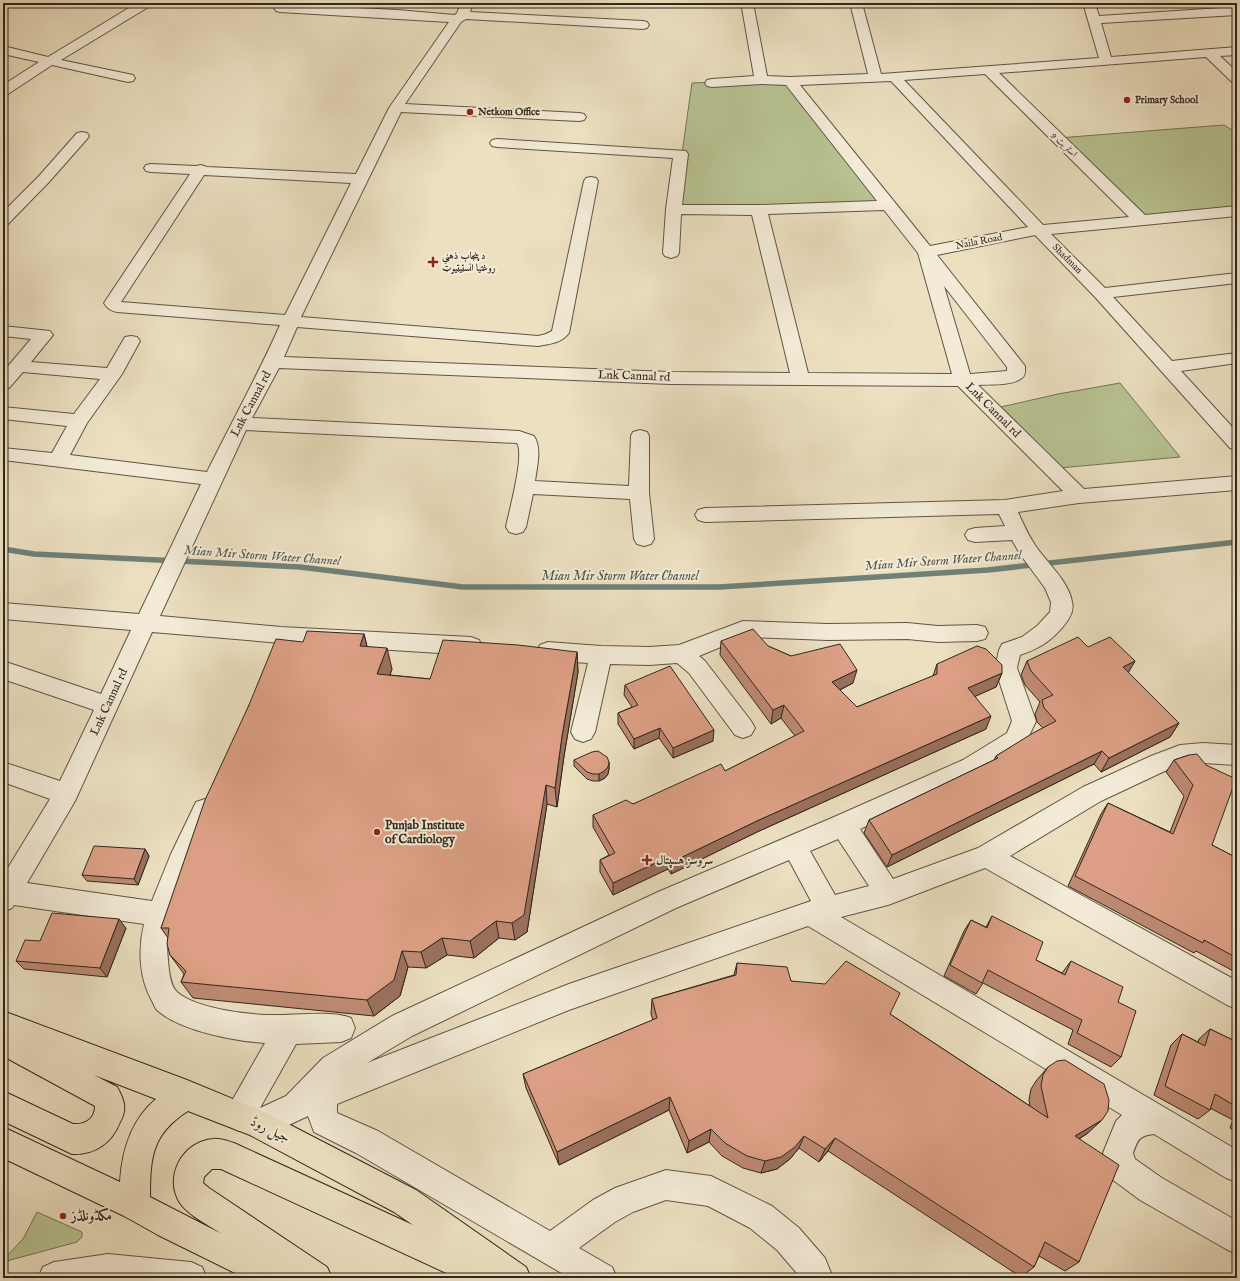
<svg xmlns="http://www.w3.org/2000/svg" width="1240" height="1281" font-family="'IM FELL English',Amiri,serif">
<rect width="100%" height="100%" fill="#ece0c1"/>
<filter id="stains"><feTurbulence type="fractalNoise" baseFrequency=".005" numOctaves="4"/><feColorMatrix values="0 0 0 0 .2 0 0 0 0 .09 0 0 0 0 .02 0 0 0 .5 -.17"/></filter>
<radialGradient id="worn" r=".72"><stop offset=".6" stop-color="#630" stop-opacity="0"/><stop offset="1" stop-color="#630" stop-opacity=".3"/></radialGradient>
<path fill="#b8c292" stroke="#747458" d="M761,80L790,81L888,205L674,209L692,83Z
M1224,125L1237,133V211L1141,220L1058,138Z
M1120,383L1180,457L1048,469L992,409L1058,394Z
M37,1212L82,1232V1237L77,1242L3,1262V1260L23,1239Z"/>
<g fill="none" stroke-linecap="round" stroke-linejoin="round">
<path stroke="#6f8179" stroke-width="5.5" d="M3,549L34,554L300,567L463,587H719L988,570L1237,542"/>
<defs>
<path id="minor" d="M137,3H152L150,6L61,60L133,75L135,78L133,81L128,82L52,65L8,94L3,95V85L39,62L3,54V46L48,57Z
M461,3H473L470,12L643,21L647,22L649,25L647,28L643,29L466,19L461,22L405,104L579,113L584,114L586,117L584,120L579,121L401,112L301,317L538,336L546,334L552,331L584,181L586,178L591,177L596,178L598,181L569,333C562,343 549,344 538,346L297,327L284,357L670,372L790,373L752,215L681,214L679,253L677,256L671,258L665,256L663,253L666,209L673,158L497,147L492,146L490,143L492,140L497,139L686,151L688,154L682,205H759L877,201L786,85L761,84L712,87L707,86L705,83L707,80L712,79L754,76L742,8L744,3H756L754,8L767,76L790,77L868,74L851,7L827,6L825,3H862L881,74L1099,58L1083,3H1095L1099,16L1237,7V15L1101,23L1111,57L1237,47V55L1220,56L1237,72V83L1232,82L1206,57L999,73L1145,215L1237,206V216L1051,234L1105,288L1237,273V283L1113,297L1172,361L1237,353V363L1181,371L1237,432V450L1230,448L1095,297L1035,235L937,255L1025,366C1025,370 1026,375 1022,378C1012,386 990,384 978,385L1084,489L1237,476V490L1079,503L1018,512C1023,523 1028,535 1035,545C1046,562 1069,581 1072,602C1075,612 1067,622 1061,629C1048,643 1038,649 1020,655L1017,668L1036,721L1024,747L979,774L860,829L893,879L978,848L1083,787L1151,756L1180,745L1203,743L1237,745V765L1203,763L1181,765L1167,770L1101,801L1010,856L1237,981V1009L1227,1005L985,868L888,905L841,917L1237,1150V1182L1226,1178L1154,1134C1139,1136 1138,1139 1133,1153L1135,1159L1162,1178L1237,1221V1254L1226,1249L1140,1200L1113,1180L1103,1153L1116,1121L1122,1115L808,926L569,1010L337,1104V1113L378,1131L550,1231L593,1200L615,1188L666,1170L711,1176L772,1206L799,1228L825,1258L833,1278H801L777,1250L750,1228L708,1206L666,1200L633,1212L615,1222L579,1248L612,1267L617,1278H570L356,1153L314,1132L308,1116L259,1139L249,1134L246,1128L239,1131L229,1126L224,1116L229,1106L265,1043C235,1041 181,1031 158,1011C155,1009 154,1004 152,1001C139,978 138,949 144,924L14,905L12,908L3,912V876L50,799L3,782V762L60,781L94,710L3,679V661L101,694L131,630L3,619V603L139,614L201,484L3,460V448L52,453L67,426L3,419V407L74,414L100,379L23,372L9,388L3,390V372L31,339L3,336V326L50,331L53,335L31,362L107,368L125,337L131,336L137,337L140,341L122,374L87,423L70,455L207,472C231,423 258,375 280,325L117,312C111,311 107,308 104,303L190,174L151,172L146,171L144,168L146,165L151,164L196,166L201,165L207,167L356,174L389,108L449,22L280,12L276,11L274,8L276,5L280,4L397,10L455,15L457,13ZM985,74L1129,217L1043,225L904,80ZM891,81L1028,227L930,246L800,85ZM204,175L351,183L285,315L121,302ZM884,210L918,253L952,374L808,373L768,214ZM944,286L1007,367V371L970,374ZM279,368L670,384L958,386L1063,491L1005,500L705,508L698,510L695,515L698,520L705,522L999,514L1005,526L975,528L968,530L965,535L968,540L975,542L1012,540L1020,554L1045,588L1051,602L1050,612L1037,626L1022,637L1002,644L999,650L995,668L1012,721L1007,733L963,760L834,817L658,892L392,1016L323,1058L286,1096L260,1108L296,1044L341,1042L351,1038L355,1028L351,1018C332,1010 290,1016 267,1015C243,1014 195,1008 177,992C171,986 170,977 169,970C168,959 166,947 168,937C175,896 200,848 217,810L214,802L205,799L196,802L171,854L152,901L27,883L75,801L152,632L281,643L471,655L479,652L482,646L479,640L471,637L281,627L160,616L246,430L517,443C525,455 509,511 506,527L509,532L516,534L523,532L526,527L533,494L630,499L634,539L637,544L644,546L651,544L654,539L649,493V436L647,432L640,430L633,432L631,436L629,486L535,481C537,467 542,448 534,436L519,431L252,418ZM838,839L869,886L835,895L810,851ZM789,860L811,901L569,984L367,1063L412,1036L676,908Z
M82,132L87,133L89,136L87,139L49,182L8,224L3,226V212L39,176L77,133Z
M743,621L828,624L907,623L938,626L977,625L985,627L988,633L985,639L977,641L938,642L907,639L828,640L745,637L699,656L705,661L751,721L755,728L751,735L743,738L735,735L689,673L677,663L649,665L610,664L595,732L591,739L583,742L575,739L571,732L588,663L548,660L540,657L537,651L540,645L548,642L601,646L649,647L679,645Z
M108,1254L191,1262L202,1267L207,1278H38L43,1267L54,1262Z"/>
<path id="major" d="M3,1011L187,1080L269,1114L416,1190L526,1267L531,1278H457L221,1169H212L204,1177L203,1183L209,1188L327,1267L332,1278H245L158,1235L124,1216L3,1158V1127L120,1182C122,1150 131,1120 156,1099L94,1075L117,1087C120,1092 123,1098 124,1104C125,1111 123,1117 120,1122C112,1143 95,1155 72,1154L3,1121V1091L73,1124C85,1125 95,1119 95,1106L3,1056ZM188,1111L250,1135L394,1212L413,1225L234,1143C227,1141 221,1138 213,1139C183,1141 163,1177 180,1203C188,1215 210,1226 222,1234L150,1197C150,1157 152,1134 188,1111Z"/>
</defs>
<use href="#minor" stroke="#5f5546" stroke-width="2"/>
<use href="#major" stroke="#30271d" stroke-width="2"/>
<use href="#minor" fill="#f3ebd7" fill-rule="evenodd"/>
<use href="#major" fill="#ece0c1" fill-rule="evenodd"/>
</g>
<path fill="#be8a73" stroke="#30271d" d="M364,634L367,646L392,669L390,675L430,679L577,652L578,672L564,756L557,807L547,804L527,932L515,940L499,938L474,958L447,955L426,968L408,967L400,996L374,1016L193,998L181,982L184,974L170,955L168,938L161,928L249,705L303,642Z
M721,641L768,646L853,683L840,690L857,707L933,676L937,664L1002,673L996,687L975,696L986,729L757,832L671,874L668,869L613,895L600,872V860L609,855L593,827V815L633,804L725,771L795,736L781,718L771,724L720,655Z
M1088,647L1135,661L1128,672L1179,723L1170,737L1101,772L1094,764L887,867L864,833L869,820L994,760L996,756L1043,728L1037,722L1035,714L1040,702L1025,685L1021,675L1027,661Z
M625,685L713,741L673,758L659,738L634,749L618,724V713L632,707L624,695Z
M1189,755L1212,845L1237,858V973L1196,951L1194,953L1068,886L1101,814L1108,803L1170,832L1184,796L1166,772L1174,760Z
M574,760L609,762V769L608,774L605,778L599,781H593L587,779L574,766Z
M145,849L149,856L138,885L87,881L82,875Z
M992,916L1036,960L1062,973L1071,961L1118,1002L1121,1057L1111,1067L1068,1044L1073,1030L983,983L976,994L944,976L964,931L971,920L986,927Z
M126,928L107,977L24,969L16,961Z
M737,963L890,1014L1030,1106L1029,1100L1031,1089L1036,1081L1048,1067L1088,1133L1079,1139V1262L1065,1271L1039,1256L1034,1267L1021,1277L828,1151L819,1162L799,1148L790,1159L777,1169L761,1173L743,1168L722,1156L709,1142L687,1153L669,1110L559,1165L526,1088L523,1074L653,1020L651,1014L652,999L734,975Z
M1210,1029L1237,1042V1132L1230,1128L1233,1120L1210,1108V1110L1198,1119L1154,1095L1171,1045L1182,1034L1198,1042L1199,1039Z"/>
<path fill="#9b705e" stroke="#30271d" d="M364,634L369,655L360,646Z
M387,648L392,669L383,695L377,674Z
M577,652L578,672L564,756L557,807L555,788L562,736Z
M1135,661L1127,675L1123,667Z
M857,670L853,683L829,695L832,682Z
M1002,673L996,687L963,702L968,688Z
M784,705L781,718L771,724L773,710Z
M991,716L986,729L757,832L671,874L672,862L759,820Z
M1179,723L1170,737L1101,772L1109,758Z
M660,728L659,738L634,749V739Z
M714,730L713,741L673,758V748Z
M1102,751L1094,764L887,867L892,855Z
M609,762V769L608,774L605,778L599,781V774Z
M546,785L547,804L527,932L515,940L512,923Z
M145,849L149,856L138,885L134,879Z
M668,857V869L613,895V883Z
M119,919L126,928L107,977L100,968Z
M496,921L499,938L474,958L470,941Z
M442,938L447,955L426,968L421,952Z
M402,951L408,967L400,996L374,1016L367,1000Z
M670,1097L669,1110L559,1165L557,1152Z
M1102,1120L1088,1133L1062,1149L1075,1136Z
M711,1129L709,1142L687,1153L689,1141Z
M804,1136L799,1148L790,1159L777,1169L761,1173L765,1161Z
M835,1138L828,1151L819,1162L825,1149Z"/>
<path fill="#dda086" stroke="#30271d" d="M753,629L768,646L791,656L840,644L857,670L832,682L857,707L937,674V664L977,646L986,649L1002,665V673L968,688L991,716L759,820L672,862L668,857L613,883L600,860L615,853L593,815L626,800L633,804L721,764L725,771L804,731L784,705L773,710L721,641Z
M307,631L364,634L360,646L387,648L377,674L430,679L443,640L518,645L577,652L562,736L555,788L546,785L524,915L512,923L496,921L470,941L442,938L421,952L402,951L394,980L367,1000L181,982L186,971L170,955L167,944L169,928H161L205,800L249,705L276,639L303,642Z
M1078,637L1088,647L1110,637L1135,661L1123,667L1179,723L1109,758L1102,751L892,855L869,820L998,758L996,756L1033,733L1056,721L1044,708L1042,700L1053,695L1031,671L1027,661Z
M670,666L714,730L673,748L660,728L634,739L618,713L638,705L625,685Z
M598,751L607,757L609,762L608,767L604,771L599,774H593L587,772L574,760L592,752Z
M1197,754L1206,765L1236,779L1212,845L1237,858V958L1204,940L1203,943L1075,876L1108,803L1173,834L1193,785L1174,760L1189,755Z
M94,846L145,849L134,879L82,875Z
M52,913L119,919L100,968L16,961L25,940L40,941Z
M992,916L1043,942L1036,960L1065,975L1071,961L1123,987L1118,1002L1136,1011L1121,1057L1077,1033L1082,1020L988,970L982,983L950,965L971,920L987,928Z
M846,961L900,993L890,1014L1048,1118L1041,1086L1043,1075L1048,1067L1057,1061L1065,1060L1104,1084L1109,1100L1108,1111L1102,1120L1075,1136L1119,1165L1079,1262L1045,1242L1034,1267L835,1138L825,1149L804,1136L795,1147L781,1157L765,1161L747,1156L725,1143L711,1129L689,1141L670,1097L557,1152L523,1074L657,1018L652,999L736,975L737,963L787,967L791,981L825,984Z
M1210,1029L1237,1042V1107L1215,1094L1210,1110L1165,1086L1182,1034L1205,1046Z"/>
<g fill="#8f2418" stroke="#f3ebd7" stroke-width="1.5">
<circle cx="1127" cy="100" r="4"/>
<circle cx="470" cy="112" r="4"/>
<path d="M431 256h4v4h4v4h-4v4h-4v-4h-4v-4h4z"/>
<circle cx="377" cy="832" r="4"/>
<path d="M645 854h4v4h4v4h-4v4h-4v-4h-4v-4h4z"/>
<circle cx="63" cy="1216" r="4"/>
</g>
<g text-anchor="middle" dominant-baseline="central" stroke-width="4" stroke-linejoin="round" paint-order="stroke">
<g font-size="10" font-weight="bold" fill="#30271d" stroke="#f3ebd7" text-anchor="start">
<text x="1135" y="100">Primary School</text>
<text x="478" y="112">Netkom Office</text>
<text x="442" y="256">د پنجاب ذهني<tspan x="442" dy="12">روغتیا انسټیټیوټ</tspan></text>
</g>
<g font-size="10" fill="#30271d" stroke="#f3ebd7">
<text transform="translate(1064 145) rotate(44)">اسٹریٹ 9</text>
<text transform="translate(979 242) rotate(-11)">Naila Road</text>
<text transform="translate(1067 259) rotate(45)">Shadman</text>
</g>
<g font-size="12" fill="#30271d" stroke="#f3ebd7">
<text transform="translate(634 376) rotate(2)">Lnk Cannal rd</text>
<text transform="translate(251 404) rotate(-62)">Lnk Cannal rd</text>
<text transform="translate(993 410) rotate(45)">Lnk Cannal rd</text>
<text transform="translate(109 702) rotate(-65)">Lnk Cannal rd</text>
</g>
<g font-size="12" font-weight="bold" fill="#30271d" stroke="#f3ebd7" text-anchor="start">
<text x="385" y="825">Punjab Institute<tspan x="385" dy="14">of Cardiology</tspan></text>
<text x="656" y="860">سروسز ہسپتال</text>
</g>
<g font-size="13" font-style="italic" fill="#50544b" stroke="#f3ebd7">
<text transform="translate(262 556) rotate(4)">Mian Mir Storm Water Channel</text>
<text transform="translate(943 561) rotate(-4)">Mian Mir Storm Water Channel</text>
<text x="620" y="576">Mian Mir Storm Water Channel</text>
</g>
<g font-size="14" fill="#30271d" stroke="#f3ebd7">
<text transform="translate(270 1130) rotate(26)">جیل روڈ</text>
</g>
<g font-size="14" font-weight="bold" fill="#30271d" stroke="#f3ebd7" text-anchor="start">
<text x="71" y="1216">مکڈونلڈز</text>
</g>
</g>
<rect width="1240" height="1281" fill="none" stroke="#ece0c1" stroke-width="16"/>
<rect x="4" y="4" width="1232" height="1273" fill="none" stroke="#30271d" stroke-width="2"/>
<rect x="8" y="8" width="1224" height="1265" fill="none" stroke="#30271d"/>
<rect width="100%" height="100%" filter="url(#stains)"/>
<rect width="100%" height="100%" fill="url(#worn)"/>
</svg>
